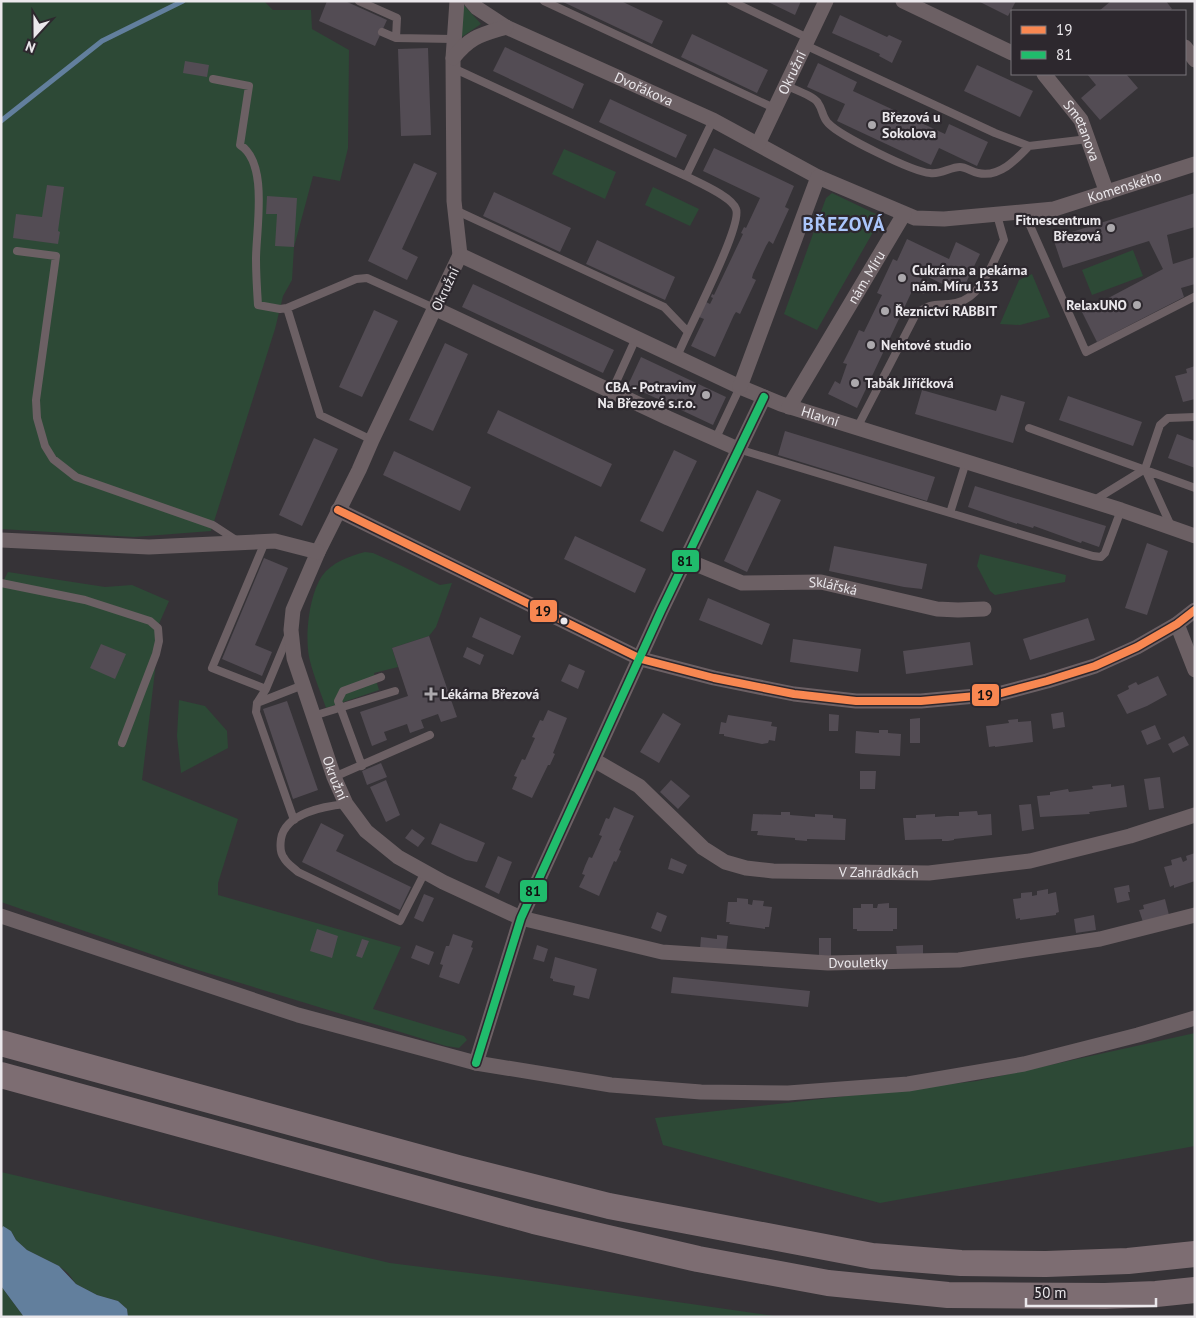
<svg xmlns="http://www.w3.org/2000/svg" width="1196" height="1318" font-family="'PT Sans',sans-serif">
<rect width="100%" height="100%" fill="#363337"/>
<path fill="#2d4936" d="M1,1H264L273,10H311L312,29L349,50L348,148L340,181L313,176L294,247L292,280L283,296L275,329L211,531L134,537L1,529Z
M463,4L481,24L459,39Z
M564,149L616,172L605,199L552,174Z
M653,187L699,209L690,226L645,205Z
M832,193L878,215L880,220L817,330L784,314L826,198Z
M1133,250L1143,276L1092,295L1082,270Z
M1032,274L1050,317L1020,325L1000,324L1019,280Z
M365,552L373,553L402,566L440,585L452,583L436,627L429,636L392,648L398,667L374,673L379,690L326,708C321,693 314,677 310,661C304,639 309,595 322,576C332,562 350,556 365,552Z
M980,554L1066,575L1065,582L995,595L990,591L977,566Z
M8,572L105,587L132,585L169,601L158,626L155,671L142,780L238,819L218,883V895L401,947L373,1009L464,1036L467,1040L459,1048L446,1046L188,967L1,902V585Z
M179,700L205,706L227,731L228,748L181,773L177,736Z
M1195,1033V1146L880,1203L663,1145L655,1118L977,1081Z
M1,1172L390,1263L525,1280L781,1317H128L127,1309L118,1301L97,1295L76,1284L68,1273L59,1266L27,1250L16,1240L11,1231L1,1230Z
M1,1286L24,1317H1Z"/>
<path fill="#627f9d" d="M3,1226L11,1231L16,1240L27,1250L59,1266L76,1284L97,1295L118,1301L127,1309L128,1317H24L1,1286V1230Z"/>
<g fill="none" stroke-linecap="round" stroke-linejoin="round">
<path stroke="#627f9d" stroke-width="5" d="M1,121L102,41L183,1"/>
</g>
<path fill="#534c54" d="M327,1H345L387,20L375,46L319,21Z
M561,1H621L663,21L652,44Z
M766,1H801L795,15Z
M978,1H1016L1008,16Z
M1111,1H1166L1172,9L1169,11H1099Z
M840,15L887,37L889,35L902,41L892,63L879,56L880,54L832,33Z
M692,34L768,70L757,93L681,57Z
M505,47L584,84L573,109L493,71Z
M428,48L431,135L401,136L398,49Z
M185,61L209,65L207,77L183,73Z
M818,63L857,82L853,91L945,134L949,124L988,142L977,166L939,148L931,165L837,121L845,104L807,87Z
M977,65L1033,91L1020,117L964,91Z
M1087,74H1126L1138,88L1100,120L1081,98L1096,85Z
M610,99L687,135L676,158L599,122Z
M714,148L794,186L785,207L789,209L773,244L769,241L766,246L753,274L752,278L756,280L740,314L736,312L734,315L715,357L691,346L704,319L699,317L706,302L710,304L713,298L711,297L712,294L714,295L743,234L741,233L744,227L746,228L760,198L703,171Z
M414,163L437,173L402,249L418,257L407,280L368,261Z
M47,185L64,187L58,231L60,232L58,244L13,238L16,214L42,217Z
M494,192L571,228L560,252L483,216Z
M1195,193V227L1167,235L1173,264L1195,257V284L1181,288L1184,297L1097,342L1082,312L1163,269L1149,241L1063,268L1053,238Z
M267,196L297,198L294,247L275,246L277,214H266Z
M907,239L949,259L956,242L980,254L961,293L920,273L918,277L930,282L924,294L913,289L857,408L828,394L835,381L840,384L847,364L843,363L852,345L859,330L864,332L882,295L877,293L893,259L897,261Z
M597,240L675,277L665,300L586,264Z
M473,284L614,350L603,373L462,307Z
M374,310L398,321L362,397L339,387Z
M445,343L468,354L433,431L409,420Z
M641,357L726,397L713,425L628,385Z
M1195,366V399L1183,402L1175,376L1187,373L1186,369Z
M922,390L996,411L1001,395L1025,402L1013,443L915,414Z
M1068,396L1142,422L1133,446L1059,420Z
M498,410L612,464L601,487L487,433Z
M785,431L935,477L927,501L778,455Z
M1177,434L1195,441V468L1168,458Z
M314,438L338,449L302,526L279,515Z
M674,450L697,461L663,532L640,521Z
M394,451L471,487L460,511L383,475Z
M975,486L1106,526L1099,547L1082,541L1081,543L1034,526L1033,528L1017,523V524L968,507Z
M757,490L781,500L747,572L724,561Z
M575,536L646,569L635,593L564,559Z
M1147,543L1168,551L1147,615L1125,608Z
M834,546L927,564L922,589L904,587L829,571Z
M264,558L288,568L255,645L272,652L262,676L222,659Z
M708,598L770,624L762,645L699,620Z
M480,617L521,636L513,655L472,637Z
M1088,618L1095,640L1030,660L1023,639Z
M429,636L457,717L441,722L438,714L421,720L424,728L410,733L407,724L384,732L387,740L372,746L360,712L408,696L392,648Z
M793,639L861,649L858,672L790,662Z
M970,642L973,665L906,674L903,651Z
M101,644L126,654L115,679L90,668Z
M467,647L484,655L480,665L463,657Z
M569,664L585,671L578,689L561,681Z
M1158,676L1167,695L1147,706L1127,714L1117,695L1129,689L1128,686L1136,682L1138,685Z
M287,701L318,790L293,799L263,709Z
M548,710L567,718L553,753L555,754L550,765H548L532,798L512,789L517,777L514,776L522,759L525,760L535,738L532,737L540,720L543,721Z
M1063,712L1065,727L1053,729L1051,714Z
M663,713L681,724L659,763L640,752Z
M829,714L839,715L838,731H829Z
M728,715L772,722L771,726L777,727L775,741L769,740L768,743L762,744L724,736V734H719L721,722L726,723Z
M920,718V743H910V719Z
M1018,719V722L1031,721L1033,742L995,747V746L989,747L986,726L1009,723L1008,720Z
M1155,725L1161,739L1147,745L1141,731Z
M879,730H888V733L901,734L900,756L862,754L855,753L856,731L879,733Z
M1184,736L1189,745L1173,753L1168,744Z
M381,763L387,777L367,785L362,771Z
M860,771H876L875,789H860Z
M1160,777L1164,808L1149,810L1144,779Z
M386,780L400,815L386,822L370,787Z
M671,780L690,796L678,809L660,792Z
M1111,784V787L1124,785L1127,807L1089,812L1090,814L1040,817L1037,796L1050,795V792L1068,789L1069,792L1093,789L1092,786Z
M1031,804L1034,829L1022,831L1019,805Z
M614,807L634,816L619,850L621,851L619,856L616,862L614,861L599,896L579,887L585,875L582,874L585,866L589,857L592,858L602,836L599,835L606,818L609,819Z
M977,811L978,815L991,814L992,835L954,839V840L948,841H942V839L905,840L903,818H916V815L935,814V817L947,816H959V812Z
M781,812H790V815L815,817V814L833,815V818L846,819L845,840L807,839V841L795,840V838L757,835L758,831H751L753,814L781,815Z
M321,823L344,835L336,851L411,887L400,910L302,862Z
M440,823L485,843L477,862L466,860L431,844Z
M412,829L425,838L418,847L405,838Z
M1195,853V881L1174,888V885L1170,887L1164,867L1172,865L1171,860L1181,857L1183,862L1187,860L1186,856Z
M498,856L512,862L499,894L485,887Z
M671,858L687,865L683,874L668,869Z
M1129,885L1130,892H1128L1130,900L1117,903L1114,888Z
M1048,889V894L1056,892L1059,912L1056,913V915L1020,920V918L1016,919L1013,899L1021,898V893L1032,892V896L1037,895V891Z
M424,894L434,898L423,922L414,918Z
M737,898L748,899V904L752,905L753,900L764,901L763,906L772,907L769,927H765V929L729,924L730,922H726L728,902H737Z
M1165,899L1169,915L1143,922L1139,910L1144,909L1143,905Z
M889,903V908H897V929H893V931H857V929H853V908H861V904H873V908H877L878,904Z
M657,912L667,916L661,932L651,928Z
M1094,915L1096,930L1076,933L1074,919Z
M317,929L338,936L332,958L310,951Z
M453,934L473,941L471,947L473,948L459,984L439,977L443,965L440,964L446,946H449Z
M717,935L728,936L726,952L700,949L701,937L717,939Z
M819,938H831V956H819Z
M362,939L369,941L362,958L356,956Z
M416,945L434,952L429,965L411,958Z
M537,945L548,949L544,962L533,959Z
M923,945V954L897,955L896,946Z
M555,957L597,969L589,999L573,995L575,986L553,981V979L550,978Z
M673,977L810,991L808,1007L671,993Z"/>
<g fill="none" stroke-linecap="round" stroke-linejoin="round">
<path stroke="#6c6064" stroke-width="8" d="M359,1L397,18L396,38
M544,1L774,108
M731,1L808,38
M382,32L396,38L453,39
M805,45L995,133L1029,146L1088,139
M453,68L686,176C697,182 732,196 736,209C743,226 686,333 677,357
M213,79L249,86L240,145C269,163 256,229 256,259C256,274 257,290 258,305L280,309L287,308
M785,85C793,89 814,96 818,103C823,110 822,117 828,123C840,136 913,172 930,173C941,175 950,167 960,167C966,167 972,172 978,173C999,178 1016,160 1029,146
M686,176L713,120
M455,210L664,307L687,331
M1024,212L1086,352L1194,297
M17,251L56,256L36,400L37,418L45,446L53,459L76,477L213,525L236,540
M612,391L636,338
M857,428L916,314C935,300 937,307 956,303C982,298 993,261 1004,240L997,215
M1029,428L1195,488
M372,440L320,415L287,308L356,279L367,278L436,309
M715,440L740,387
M738,449L950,513L966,462
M1145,469L1171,526
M1093,501L1145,469L1160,425L1168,418L1195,417
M950,513L1093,556L1101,557L1105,553L1121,510
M265,542L212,668L266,689
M1,583L85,600L150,621L158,628L159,641L156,654L122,743
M288,636L266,689L257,703L256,712L294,820
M257,703L303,685
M313,716L395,691
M362,766L338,701L343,691L381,677
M334,777L430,735
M346,804C325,806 285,813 281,839C280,846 280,853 284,858C287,864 294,868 298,872L400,921L425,872"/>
<g stroke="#6c6064" stroke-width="15">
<path id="s1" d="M457,1L453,58L454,201L460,255L372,440L359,470L318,552L293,610L291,630L294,658L334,777L346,804L366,831L398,857L443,882L521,918L662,952L828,963L959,960L1100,939L1195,915"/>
<path id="s2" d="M471,1L477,8L506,27L713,120L818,177L915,218L944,219L1054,209L1195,164"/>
<path d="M903,1L1012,53"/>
<path d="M1185,47L1195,60"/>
<path d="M453,58C471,36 480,35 506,27"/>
<path id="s3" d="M1044,74L1081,120L1107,193"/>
<path id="s4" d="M758,144L826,1"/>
<path id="s5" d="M460,255L740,387L781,404L1121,510L1195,536"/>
<path d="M436,309L668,418L738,449"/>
<path d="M740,387L818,177"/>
<path id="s6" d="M789,407L904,214"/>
<path d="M338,510L641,659L714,678L794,694L856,701H921L998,694L1047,681L1095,666L1137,647L1177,624L1195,610"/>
<path d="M1,540L149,547L275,541L318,552"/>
<path id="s7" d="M686,560L742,583L821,582L937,609L958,610L984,609"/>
<path d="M1177,624L1195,670"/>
<path id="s8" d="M594,760L639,786L703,848L725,862L746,868L773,871L929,873L1030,861L1130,836L1195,815"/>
<path d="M1,916L298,1015L476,1063L611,1085L701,1092L788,1093L908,1084L1024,1064L1138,1035L1195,1018"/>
<path d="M476,1063L521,918L661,611L764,397"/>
</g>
<path stroke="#7d6d72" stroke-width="26" d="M1,1043L458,1168L609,1206L872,1256L961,1263L1046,1264L1128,1261L1195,1254
M1,1075L534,1221L698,1259L828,1283L948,1295L1105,1296L1156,1294L1195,1290"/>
<defs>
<path id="bus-1" d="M338,510L641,659L714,678L794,694L856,701H921L998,694L1047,681L1095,666L1137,647L1177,624L1195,610"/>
<path id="bus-2" d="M476,1063L521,918L661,611L764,397"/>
</defs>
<use href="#bus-1" stroke="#2d282e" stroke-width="11"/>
<use href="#bus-2" stroke="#2d282e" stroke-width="11"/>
<use href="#bus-1" stroke="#f88751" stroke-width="8"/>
<use href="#bus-2" stroke="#20bc6c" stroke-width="8"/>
</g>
<g fill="#aca9ad" stroke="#2d282e" stroke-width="2">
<circle cx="872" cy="125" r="5"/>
<circle cx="1111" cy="228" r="5"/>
<circle cx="902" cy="278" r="5"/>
<circle cx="1137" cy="305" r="5"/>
<circle cx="885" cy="311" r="5"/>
<circle cx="871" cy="345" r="5"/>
<circle cx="855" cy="383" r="5"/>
<circle cx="706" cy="395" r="5"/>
<path d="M428.5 686.5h5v5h5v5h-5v5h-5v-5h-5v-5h5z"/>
</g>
<circle fill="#ebe8ec" stroke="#2d282e" stroke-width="2" cx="564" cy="621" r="4.5"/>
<g text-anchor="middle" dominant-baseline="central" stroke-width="4.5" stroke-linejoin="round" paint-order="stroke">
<g font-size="14" fill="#ebe8ec" stroke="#2d282e">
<text stroke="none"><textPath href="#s4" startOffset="79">Okružní</textPath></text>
<text stroke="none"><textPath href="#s2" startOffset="195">Dvořákova</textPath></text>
<text stroke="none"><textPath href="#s3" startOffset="69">Smetanova</textPath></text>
<text stroke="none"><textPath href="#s2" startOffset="709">Komenského</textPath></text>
<text stroke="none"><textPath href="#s6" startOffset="151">nám. Míru</textPath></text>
<text transform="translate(445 289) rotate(-65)">Okružní</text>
<text stroke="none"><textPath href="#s5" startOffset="395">Hlavní</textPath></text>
<text stroke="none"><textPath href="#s7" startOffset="152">Sklářská</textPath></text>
<text stroke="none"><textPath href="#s1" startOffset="822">Okružní</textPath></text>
<text stroke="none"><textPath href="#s8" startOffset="322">V Zahrádkách</textPath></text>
<text stroke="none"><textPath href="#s1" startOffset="1404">Dvouletky</textPath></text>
</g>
<g font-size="14" font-weight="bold" fill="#ebe8ec" stroke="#2d282e" text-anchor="start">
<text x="882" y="117">Březová u<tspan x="882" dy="16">Sokolova</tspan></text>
<text x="1101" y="220" text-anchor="end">Fitnescentrum<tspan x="1101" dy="16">Březová</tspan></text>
<text x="912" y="270">Cukrárna a pekárna<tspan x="912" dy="16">nám. Míru 133</tspan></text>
<text x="1127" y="305" text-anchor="end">RelaxUNO</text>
<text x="895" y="311">Řeznictví RABBIT</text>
<text x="881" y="345">Nehtové studio</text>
<text x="865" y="383">Tabák Jiříčková</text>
<text x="696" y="387" text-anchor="end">CBA - Potraviny<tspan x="696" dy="16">Na Březové s.r.o.</tspan></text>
<text x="441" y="694">Lékárna Březová</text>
</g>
<g font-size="19" font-weight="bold" letter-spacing="1" fill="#abc6fb" stroke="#2d282e">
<text x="844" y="224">BŘEZOVÁ</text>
</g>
</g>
<g stroke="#2d282e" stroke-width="2">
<rect x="671" y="549" width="29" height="24" rx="5" fill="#20bc6c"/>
<rect x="529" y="599" width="29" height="24" rx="5" fill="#f88751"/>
<rect x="971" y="683" width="29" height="24" rx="5" fill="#f88751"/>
<rect x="519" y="879" width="29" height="24" rx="5" fill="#20bc6c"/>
</g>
<g font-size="14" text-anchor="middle" font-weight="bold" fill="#111">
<text x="685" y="566">81</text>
<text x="543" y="616">19</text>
<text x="985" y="700">19</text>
<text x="533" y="896">81</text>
</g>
<rect width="1196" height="1318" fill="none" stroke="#ebe8ec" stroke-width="5"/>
<rect x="1011" y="10" width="175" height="65" fill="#2d282e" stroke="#79757a"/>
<rect x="1021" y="26" width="25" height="8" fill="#f88751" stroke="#79757a"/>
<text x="1056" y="35" font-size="15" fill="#ebe8ec">19</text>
<rect x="1021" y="51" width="25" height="8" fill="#20bc6c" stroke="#79757a"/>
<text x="1056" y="60" font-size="15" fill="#ebe8ec">81</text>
<g transform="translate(35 35) rotate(201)" stroke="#2d282e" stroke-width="4" paint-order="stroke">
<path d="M0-4L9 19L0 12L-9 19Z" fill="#ebe8ec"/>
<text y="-8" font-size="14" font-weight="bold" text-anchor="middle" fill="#ebe8ec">N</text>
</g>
<path d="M1026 1298v8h130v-8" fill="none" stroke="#ebe8ec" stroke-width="2.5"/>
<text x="1034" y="1298" font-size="15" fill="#ebe8ec" stroke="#2d282e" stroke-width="4" paint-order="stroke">50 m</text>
</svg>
